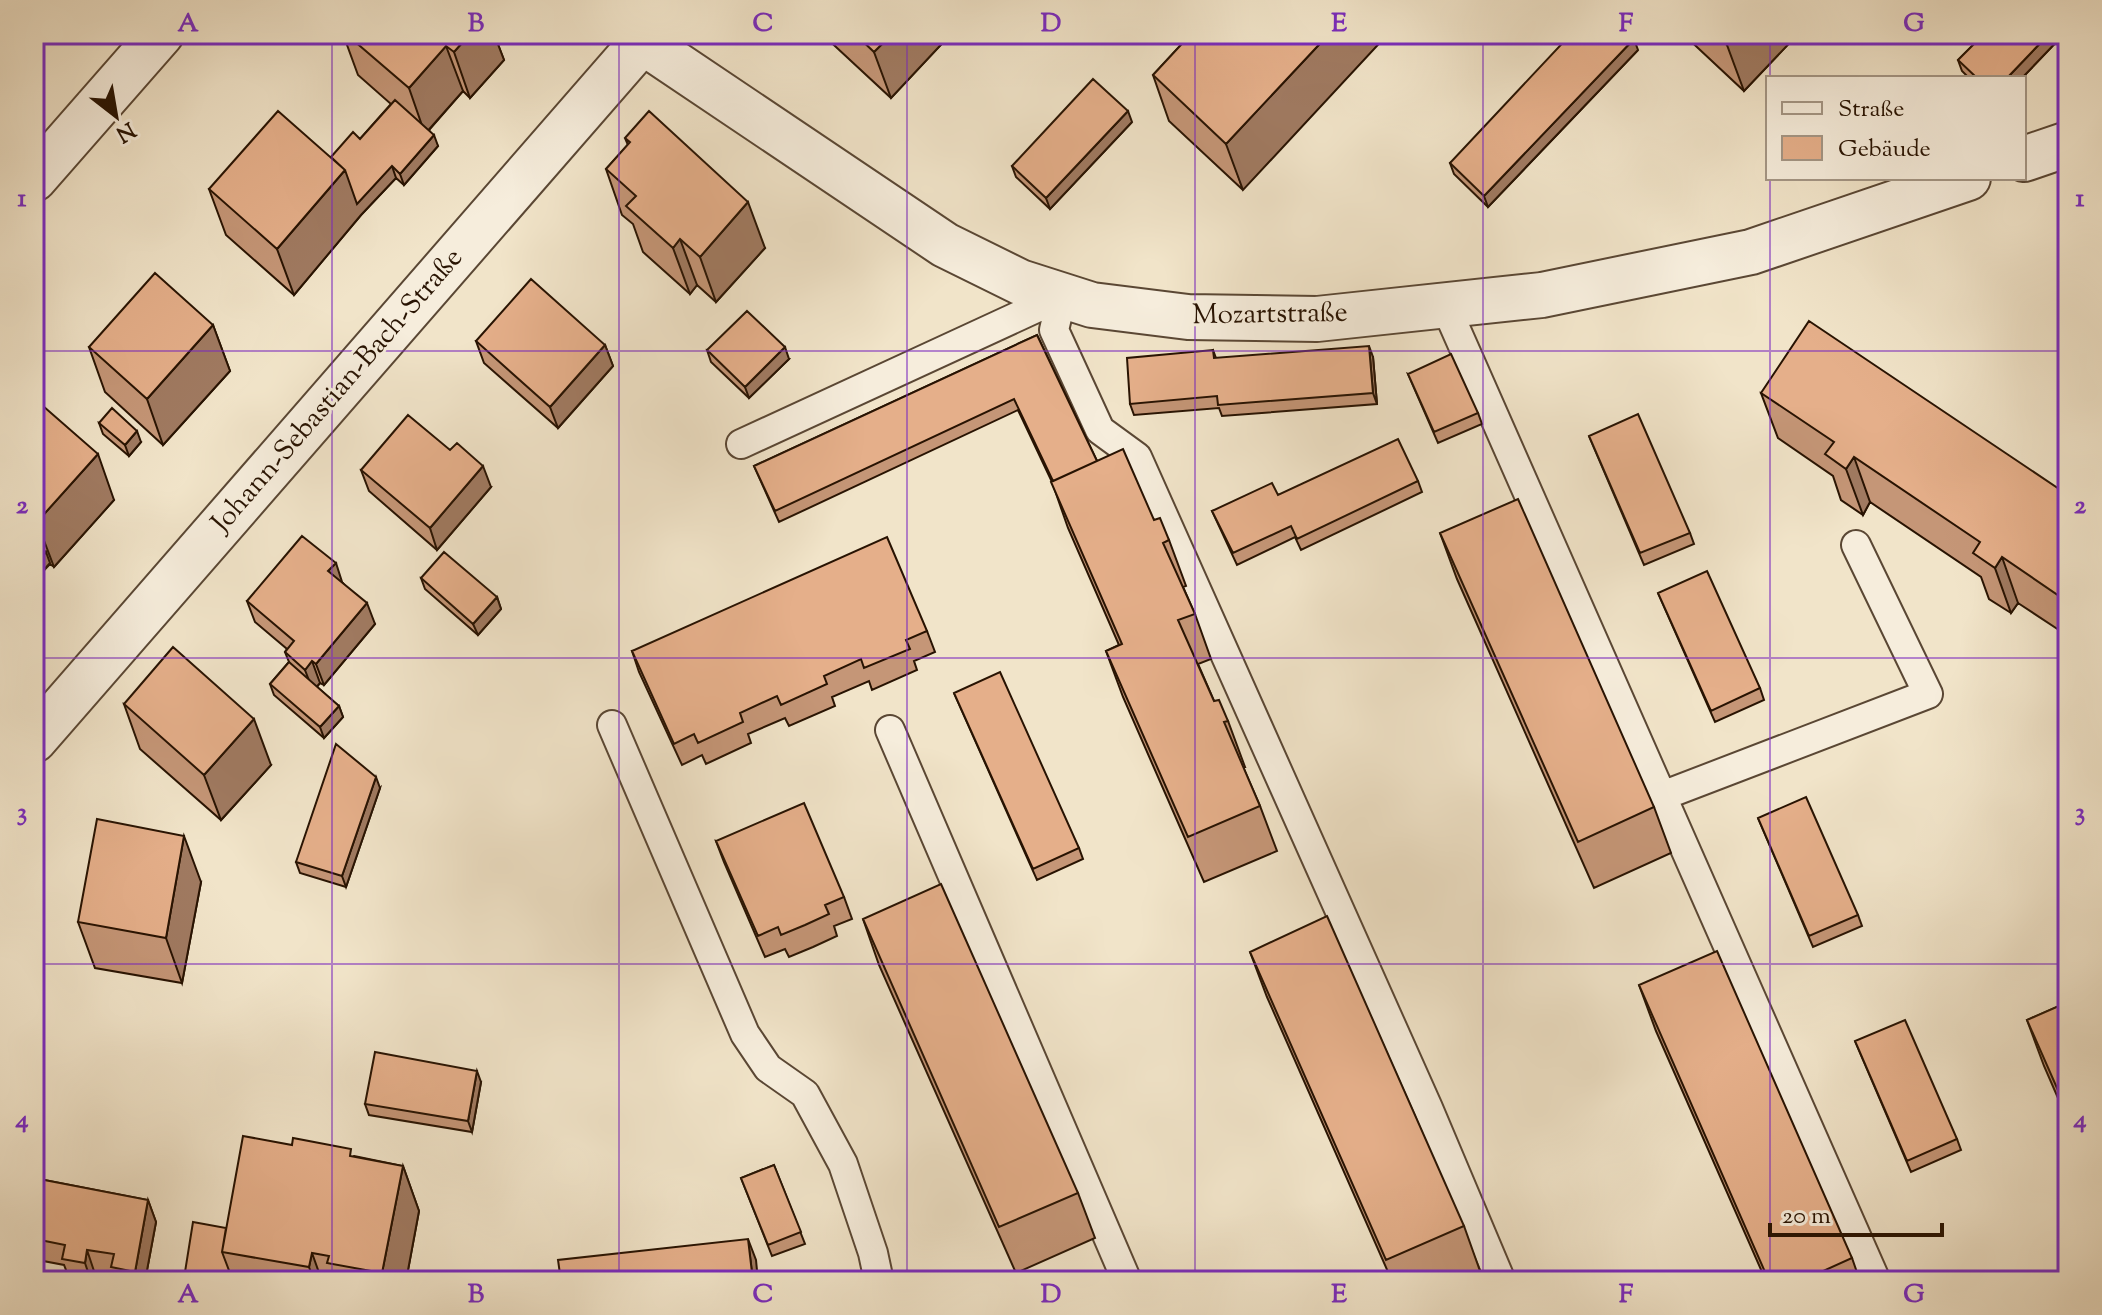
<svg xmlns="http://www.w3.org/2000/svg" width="2102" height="1315" font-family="'Sorts Mill Goudy',serif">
<rect width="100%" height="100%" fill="#f1e4c9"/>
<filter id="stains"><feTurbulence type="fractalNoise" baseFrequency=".0025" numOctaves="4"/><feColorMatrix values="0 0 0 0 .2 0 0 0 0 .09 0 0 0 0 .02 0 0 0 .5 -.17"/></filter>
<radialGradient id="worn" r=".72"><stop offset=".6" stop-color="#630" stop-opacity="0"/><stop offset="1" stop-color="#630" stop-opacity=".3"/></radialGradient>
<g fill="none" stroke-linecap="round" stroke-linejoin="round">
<defs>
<path id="lane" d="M1062,296L1054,330L1100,430L1137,457L1428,1108L1501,1281
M1445,305L1876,1281
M741,444L1062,296
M612,725L745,1034L768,1068L805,1094L843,1164L873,1253L879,1281
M890,730L1127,1281
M1662,796L1928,694L1856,545"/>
<path id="street" d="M631,34L945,245L1020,282L1092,305L1188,317L1317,319L1542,295L1751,252L1968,178
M2024,159L2068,144
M34,179L161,34
M34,740L642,42"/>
</defs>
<use href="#lane" stroke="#5a4734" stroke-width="32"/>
<use href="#street" stroke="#5a4734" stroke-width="48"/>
<use href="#lane" stroke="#f6eddc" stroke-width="28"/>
<use href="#street" stroke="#f6eddc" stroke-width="44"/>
</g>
<path fill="#c59677" stroke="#281302" stroke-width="2" d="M343,34H494L504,60L470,98L463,91L429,130L438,146L404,185L396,178L361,215L294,295L226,235L209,189L331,157L360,139L391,104L358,75Z
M822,34H951L891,98Z
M1191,34L1243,190L1169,121L1153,75Z
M1683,34H1798L1744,91Z
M1984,34H2064L2022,78H1969L1962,71L1958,60Z
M1638,50L1488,207L1454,174L1450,163Z
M1132,122L1050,209L1016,177L1012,166Z
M625,138L765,248L716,302L697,285L690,294L643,252L633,224L622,215L606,169L628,145Z
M213,325L230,371L163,445L105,392L89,347Z
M1037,335L1097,461L1154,520L1169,540L1186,586L1183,587L1195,614L1211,659L1198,664L1214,701L1228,721L1245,767H1243L1260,806L1277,851L1204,882L1123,697L1106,651L1119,645L1068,528L1052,482L1018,410L779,522L754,466Z
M476,341L605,345L613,366L558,428L484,363Z
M707,350L789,359L749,398L711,362Z
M1213,350L1216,358L1373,357L1377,404L1222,416L1219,408L1134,415L1130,404Z
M1408,374L1478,413L1482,424L1438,443Z
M1761,393L2068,495V636L2018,603L2011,613L1989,599L1981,577L1870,502L1863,515L1841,500L1833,476L1778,438Z
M34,415L114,500L54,567L50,564L34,581Z
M99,423L141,442L129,456L103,434Z
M1589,436L1690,533L1694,544L1644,565Z
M361,470L491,487L437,550L369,491Z
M1418,481L1422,492L1301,550L1295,537L1237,565L1212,511L1278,495Z
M1440,533L1654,807L1671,853L1594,888L1457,579Z
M421,578L497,597L501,609L478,635L425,589Z
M343,583L375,624L324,685L320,683L317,687L339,706L343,717L324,738L274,695L270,684L289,662L285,652L287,649L255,622L247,601Z
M1658,593L1760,688L1764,700L1715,722Z
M927,631L935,652L914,661L917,670L872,690L869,681L832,697L835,706L789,726L785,718L748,734L751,743L706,764L702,755L682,765L639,672L632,651Z
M954,693L1079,848L1083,859L1037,880Z
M124,704L271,765L221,820L140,749Z
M380,788L346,887L300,873L296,862Z
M1758,818L1858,915L1862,926L1813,947Z
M716,841L844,897L852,919L834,926L837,936L813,947L789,957L785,949L765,957L724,862Z
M201,882L182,983L95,968L78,922Z
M863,919L1078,1193L1095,1238L1016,1273L879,965Z
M1250,952L1464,1226L1480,1271L1458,1281H1392L1267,997Z
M1639,985L1852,1258L1860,1281H1766L1656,1031Z
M2068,1002V1121L2044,1066L2027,1020Z
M1855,1041L1957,1139L1961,1150L1911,1172Z
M481,1082L472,1132L369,1115L365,1104Z
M354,1156L403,1166L419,1211L406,1281H188L185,1272L226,1228Z
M774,1165L805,1244L772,1256L741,1178Z
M34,1178L148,1200L156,1222L145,1281H116L114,1274L94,1271L93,1281L70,1280L64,1265L43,1261L40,1275L34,1274Z"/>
<path fill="#a07a61" stroke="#281302" stroke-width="2" d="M34,34H41L34,42Z
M470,34H494L504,60L470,98L454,52Z
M892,34H951L891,98L874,52Z
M1329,34H1388L1243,190L1226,144Z
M1738,34H1798L1744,91L1727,45Z
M2049,34H2064L2022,78H2007Z
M1634,39L1638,50L1488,207L1484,196Z
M446,46L463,91L425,134L409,88Z
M1128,111L1132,122L1050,209L1046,198Z
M434,135L438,146L404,185L400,174Z
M392,166L396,178L361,215L294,295L277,249L345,170Z
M748,202L765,248L716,302L700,257Z
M680,239L697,285L690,294L673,248Z
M213,325L230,371L163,445L147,399Z
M605,345L613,366L558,428L550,407Z
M1369,346L1373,357L1377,404L1373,393Z
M785,347L789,359L749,398L745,387Z
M137,431L141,442L129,456L125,445Z
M98,454L114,500L54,567L37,522Z
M1854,457L1870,502L1863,515L1846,469Z
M483,466L491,487L437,550L430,528Z
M46,552L50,563L34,581V566Z
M2002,557L2018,603L2011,613L1995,568Z
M336,563L343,585L328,571Z
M497,597L501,609L478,635L473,624Z
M367,603L375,624L324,685L316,664Z
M312,661L320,683L313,691L305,670Z
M339,706L343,717L324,738L320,727Z
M254,719L271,765L221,820L204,775Z
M376,777L380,788L346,887L342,876Z
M184,836L201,882L182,983L166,938Z
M477,1071L481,1082L472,1132L468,1121Z
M403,1166L419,1211L406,1281H385L382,1273Z
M148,1200L156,1222L145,1281H138L135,1272Z
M35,1239L43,1261L40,1275L34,1259Z
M748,1239L756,1260L758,1281H753Z
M87,1250L94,1271L93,1281H91L85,1263Z
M312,1253L322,1281H314L309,1267Z"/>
<path fill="#e5af8a" stroke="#281302" stroke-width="2" d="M346,34H470L454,52L446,46L409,88Z
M855,34H892L874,52Z
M1191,34H1329L1226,144L1153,75Z
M1571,34H1629L1634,39L1484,196L1450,163Z
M1715,34H1738L1727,45Z
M1984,34H2049L2007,78H1977L1958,60Z
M1093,79L1128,111L1046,198L1012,166Z
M395,100L434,135L400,174L392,166L357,204L345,170L331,157L353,132L360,139Z
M278,111L345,170L277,249L209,189Z
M649,111L748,202L700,257L680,239L673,248L626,206L636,196L606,169L630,142L625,138Z
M155,273L213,325L147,399L89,347Z
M531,279L605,345L550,407L476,341Z
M747,311L785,347L745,387L707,350Z
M1809,321L2068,495V602L2002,557L1995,568L1973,553L1980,542L1854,457L1846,469L1825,454L1834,442L1761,393Z
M1037,335L1097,461L1053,481L1014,399L775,511L754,466Z
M1369,346L1373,393L1218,405L1217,396L1130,404L1127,358L1213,350L1214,358Z
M1451,354L1478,413L1434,432L1408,374Z
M43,406L98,454L37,522L34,519V415Z
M112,408L137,431L125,445L99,423Z
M1638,414L1690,533L1640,553L1589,436Z
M408,415L450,450L457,443L483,466L430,528L361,470Z
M1398,439L1418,481L1297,539L1291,526L1233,553L1212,511L1272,483L1278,495Z
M1123,449L1154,520L1160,518L1169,540L1163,543L1195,614L1178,620L1214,701L1219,700L1228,721L1224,722L1260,806L1188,837L1106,651L1122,644L1051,482Z
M1518,499L1654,807L1578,842L1440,533Z
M302,536L336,563L328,571L367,603L316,664L312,661L305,670L285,652L294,641L247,601Z
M887,537L927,631L906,640L910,649L864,668L861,659L824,676L827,684L781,705L777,696L740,713L743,722L698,743L694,734L674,744L632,651Z
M34,542L46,552L34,566Z
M444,552L497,597L473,624L421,578Z
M1707,571L1760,688L1711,711L1658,593Z
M173,647L254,719L204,775L124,704Z
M289,662L339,706L320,727L270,684Z
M1000,672L1079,848L1033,869L954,693Z
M336,744L376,777L342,876L296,862Z
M1806,797L1858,915L1809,936L1758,818Z
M804,803L844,897L825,905L829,914L805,925L781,935L778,927L758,936L716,841Z
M97,819L184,836L166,938L78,922Z
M941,884L1078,1193L999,1227L863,919Z
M1327,916L1464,1226L1386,1260L1250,952Z
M1717,951L1852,1258L1801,1281H1769L1639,985Z
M2068,1002V1113L2027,1020Z
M1905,1020L1957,1139L1907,1161L1855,1041Z
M375,1052L477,1071L468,1121L365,1104Z
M243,1136L292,1145L293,1138L351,1149L350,1156L403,1166L382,1273L327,1263L329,1256L312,1253L309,1267L222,1252Z
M774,1165L801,1232L768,1245L741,1178Z
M34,1178L148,1200L135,1272L111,1267L114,1254L87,1250L85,1263L62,1259L65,1245L35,1239L34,1245Z
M193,1222L226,1228L222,1252L233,1281L185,1272Z
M748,1239L753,1281H561L558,1260Z"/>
<path fill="none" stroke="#7b2cbf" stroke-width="2" stroke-opacity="0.55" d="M332,34V1281M619,34V1281M907,34V1281M1195,34V1281M1483,34V1281M1770,34V78M1770,178V1281M34,351H2068M34,658H2068M34,964H2068"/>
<g text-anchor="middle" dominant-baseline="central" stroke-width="6" stroke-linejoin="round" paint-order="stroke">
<g font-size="28" fill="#281302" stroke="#f6eddc">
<text transform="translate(1270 315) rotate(-1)">Mozartstraße</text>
<text transform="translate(338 391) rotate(-49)">Johann-Sebastian-Bach-Straße</text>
</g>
</g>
<rect width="2102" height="1315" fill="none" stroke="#f1e4c9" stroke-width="88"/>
<rect x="1766" y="76" width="260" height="104" fill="#f6eddc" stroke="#a49685" stroke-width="2"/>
<rect x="1782" y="102" width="40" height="12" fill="#f6eddc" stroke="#a49685" stroke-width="2"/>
<text x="1838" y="116" font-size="24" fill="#281302">Straße</text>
<rect x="1782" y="136" width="40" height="24" fill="#e5af8a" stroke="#a49685" stroke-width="2"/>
<text x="1838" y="156" font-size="24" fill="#281302">Gebäude</text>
<g transform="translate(116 116) rotate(149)" stroke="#f6eddc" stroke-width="6" paint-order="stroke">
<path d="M0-6L14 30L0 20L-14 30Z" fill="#281302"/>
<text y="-12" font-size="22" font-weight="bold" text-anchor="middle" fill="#281302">N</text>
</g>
<path d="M1770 1223v12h172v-12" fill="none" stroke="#281302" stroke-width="4"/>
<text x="1782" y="1223" font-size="24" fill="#281302" stroke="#f6eddc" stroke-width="6" paint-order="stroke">20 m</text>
<rect x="44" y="44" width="2014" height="1227" fill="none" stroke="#7b2cbf" stroke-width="3"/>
<g font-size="26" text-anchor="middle" font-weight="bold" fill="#7b2cbf">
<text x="188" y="31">A</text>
<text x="476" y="31">B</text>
<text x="763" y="31">C</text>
<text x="1051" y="31">D</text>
<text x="1339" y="31">E</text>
<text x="1626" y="31">F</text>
<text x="1914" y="31">G</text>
<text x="22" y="206">1</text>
<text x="2080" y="206">1</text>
<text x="22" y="513">2</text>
<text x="2080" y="513">2</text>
<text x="22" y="820">3</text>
<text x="2080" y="820">3</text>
<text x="22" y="1127">4</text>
<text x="2080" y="1127">4</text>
<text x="188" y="1302">A</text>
<text x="476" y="1302">B</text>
<text x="763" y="1302">C</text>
<text x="1051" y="1302">D</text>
<text x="1339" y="1302">E</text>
<text x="1626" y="1302">F</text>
<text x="1914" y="1302">G</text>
</g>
<rect width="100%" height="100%" filter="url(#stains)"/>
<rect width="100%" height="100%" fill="url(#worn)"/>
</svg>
